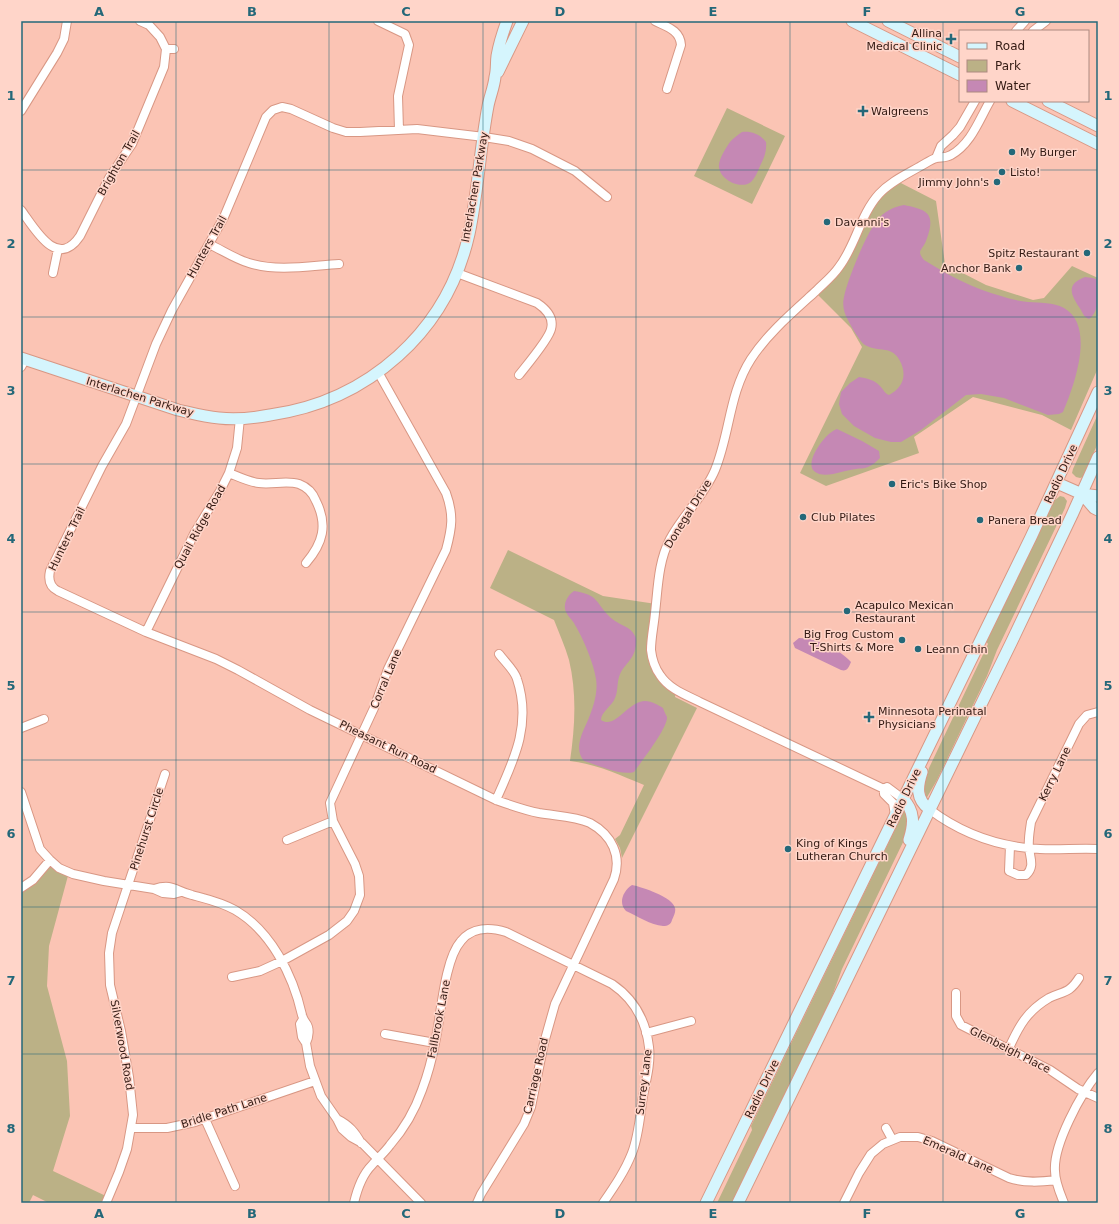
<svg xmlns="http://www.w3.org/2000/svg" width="1119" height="1224" font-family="'DejaVu Sans',sans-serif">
<rect width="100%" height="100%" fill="#fbc4b4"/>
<path fill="#bbb186" d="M727,108L785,136L752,204L694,176Z
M895,180L936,201L945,264L986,285L1033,300L1044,298L1072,266L1098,278V368L1071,430L1042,415L973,397L914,437L919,453L826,486L800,473L862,347L851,328L815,292L828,279L865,214Z
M1098,414V443L1083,477L1080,478L1076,477L1072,473L1073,469Z
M1060,496L1064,497L1067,501L1065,508L997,650L987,676L937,780L926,799L924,785L929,768L988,644L986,641L1054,501Z
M508,550L603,596L656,604L652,658L676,690L675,697L697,708L622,858L620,848L615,839L620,835L644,785C620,775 596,764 570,761C575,727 577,693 569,660C565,646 559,633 554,620L490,588Z
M904,811H906L908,820L906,836L842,969L830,1002L732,1203H717L752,1130L751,1126Z
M50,860L69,872L49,946L47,986L67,1061L70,1116L53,1171L108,1197L106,1203H49L33,1195L29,1203H21V888Z"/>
<path fill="#c588b4" d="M742,132C751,131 760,134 766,142C767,151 764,158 760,166C758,171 755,178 751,182C741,190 720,180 719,167C718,160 726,148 730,142C733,138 738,135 742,132Z
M904,205C929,210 936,214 926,241C922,251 916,250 924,260C948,275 974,289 1001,296C1009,299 1019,301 1028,302C1040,303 1053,302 1064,308C1096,326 1074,386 1063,412L1059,414L1048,415L1004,398L981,394L966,395L921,430L901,442H891L875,438L854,426L842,414L839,404L841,392L850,383L859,377C866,378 875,380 880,386C884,390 884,393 889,395C902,388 907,377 901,363C893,344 878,353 865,345C860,342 851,326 848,320C844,313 842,305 844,297C847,281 868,228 880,217C887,210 894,207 904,205Z
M1085,277L1093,278L1098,280C1098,293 1100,311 1089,319C1084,317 1083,314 1081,310C1072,296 1064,285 1085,277Z
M837,429L862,441L879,451L880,458C876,462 873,465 868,467C864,469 860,468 856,469C844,470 824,480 814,471C804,462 826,432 837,429Z
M574,591C600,595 595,603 611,618C618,625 631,626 635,636C637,639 636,642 636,645C634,661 623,664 619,677C617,683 618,692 615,698C612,706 601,712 601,720C615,730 628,701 645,701C652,701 658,705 663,708C664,711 666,715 667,717C668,728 641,762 634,772C621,776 597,765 584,761C572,747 585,729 590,715C594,705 598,691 596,679C594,664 583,638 575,625C573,620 566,615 565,609C564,602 568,595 574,591Z
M799,638C817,638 839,649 851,662C849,667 847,672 841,670L795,648L793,643Z
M632,885C642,887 673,897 675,908C676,911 674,916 672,920C671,924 668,926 663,926C651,925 637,916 626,911C618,903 623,891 632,885Z"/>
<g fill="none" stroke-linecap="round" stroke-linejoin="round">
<defs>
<path id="street" d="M378,21L405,34L409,45L398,96L399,130
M655,21C667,27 680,30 681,45L667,89
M1016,31L1025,21
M1033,31L1046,21
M166,49H174
M21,111L57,53L64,39L67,21
M936,158L941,146L953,135L960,127L975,101
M21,210C35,229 57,270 80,236L109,178L132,144L164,67L166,49L160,37L149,25L140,21
M209,244C222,250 235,259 249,263C277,272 309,266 339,264
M53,273L58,249
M457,273L537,303C546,309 554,318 551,329C549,339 526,366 519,375
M21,367L25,360
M229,473C239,477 249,482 259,483C272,485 286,480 299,484C307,487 313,493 316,501C328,525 323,543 306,563
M146,632L195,532L220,491L229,473L237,448L240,418
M21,728L44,719
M884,789V794L893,803L895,815
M21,792L40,849L50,860L59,868L73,874L104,881L154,889L163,893L174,894L181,892
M903,799L887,787L884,789L700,702C686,695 669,689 660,675C655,668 652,659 651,650C651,638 654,625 655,613C658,588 658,562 670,539C683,515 704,496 715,470C730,434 729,393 751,359C768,333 793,312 816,291C824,283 833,276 839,267C856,245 860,215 879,194C890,182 905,175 919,167C925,164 930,160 936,158C941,157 946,158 951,155C971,144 979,120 990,101
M496,800C514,760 532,724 517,679C515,671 505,662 499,654
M929,809C962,834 999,847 1040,849C1059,850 1079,848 1098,849
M287,840L333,821
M1010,846L1009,871L1018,875H1026C1035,867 1030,858 1029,848C1028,839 1030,830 1031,822L1079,724L1087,715L1098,712
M21,888L33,880L50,860
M154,889C173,883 175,891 192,895C207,899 221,902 235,910C271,931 293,975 302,1015C303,1019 304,1020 306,1023C310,1028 309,1037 306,1043
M232,977L260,971L282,961L329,935L347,921L354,911L360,895L359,876L355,864L333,821L330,803L374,708L388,669L446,550C452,528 454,515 446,493L378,372
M956,993V1016L961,1025L1050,1070L1078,1089L1098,1098
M303,1019L300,1024L302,1037L306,1043L310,1066L321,1096L337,1119L342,1129L351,1137L362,1143L421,1203
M646,1033L691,1021
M385,1034L435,1043
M1009,1048C1019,1026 1027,1011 1049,998C1063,991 1069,994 1079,978
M205,1119L235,1186
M337,1119C349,1125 355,1132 361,1143
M131,1128H167L195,1122L315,1081
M886,1128L892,1139
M106,1203L119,1172L127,1149L133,1115L129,1077L121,1031L110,985L109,953L112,933L165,774
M354,1203C357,1190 362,1175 372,1165C378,1158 385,1152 390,1145C404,1129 415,1110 422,1090C428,1074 432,1059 435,1043C441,1017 444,960 461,941C472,927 490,927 506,932L612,984C634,999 646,1021 649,1047C651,1063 646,1081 643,1096C640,1115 639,1135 632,1153C625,1171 614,1187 603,1203
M477,1203L481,1194L524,1124L531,1107L544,1043L555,1004L614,879C622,856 612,835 590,823C575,816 556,816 539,813C524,810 510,805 496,800L310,710L238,670L216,659L146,632L58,591C50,587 48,580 50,571L102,466L126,424L156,344L172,310L224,217L266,117L273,110L282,107L291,109L333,128L346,132H360L417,129L484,137L509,141L532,149L575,171L607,197
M844,1203L859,1173L871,1154L883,1144L900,1137H918L932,1141L1009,1178C1025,1183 1040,1182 1056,1180
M1064,1203C1060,1193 1055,1182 1055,1171C1053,1145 1081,1093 1098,1073"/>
<path id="secondary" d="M852,21L960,75
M888,21L960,57
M498,72L523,21
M1012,101L1098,144
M1048,101L1098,126
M21,358L178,410C191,413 205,417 219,418C236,420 254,418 270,415C368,401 447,332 469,234C478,192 480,148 488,106C490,96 494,87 495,77C497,70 496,63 497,56C499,44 503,32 507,21
M1057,483L1082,494L1098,496
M1082,494L1094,508L1098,510
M922,772C917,787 916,799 929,809
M903,799C915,811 914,824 909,840
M706,1203L1031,537L1098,392
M738,1203L1012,641L1072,515L1098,457"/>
</defs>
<use href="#street" stroke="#d89784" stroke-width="10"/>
<use href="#secondary" stroke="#d89784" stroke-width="13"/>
<use href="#street" stroke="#fff" stroke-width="8"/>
<use href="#secondary" stroke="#d5f5fd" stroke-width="11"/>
</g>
<path fill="none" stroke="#246879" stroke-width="1" stroke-opacity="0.55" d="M176,21V1203M329,21V1203M483,21V1203M636,21V1203M790,21V1203M943,21V1203M21,170H1098M21,317H1098M21,464H1098M21,612H1098M21,760H1098M21,907H1098M21,1054H1098"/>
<g fill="#246879" stroke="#ffd5c9" stroke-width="1.5">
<path d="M949 33h4v4h4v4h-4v4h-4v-4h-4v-4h4z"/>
<path d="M861 105h4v4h4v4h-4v4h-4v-4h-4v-4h4z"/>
<circle cx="1012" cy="152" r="4"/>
<circle cx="1002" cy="172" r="4"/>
<circle cx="997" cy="182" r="4"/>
<circle cx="827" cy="222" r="4"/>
<circle cx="1087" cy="253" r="4"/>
<circle cx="1019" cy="268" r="4"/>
<circle cx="892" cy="484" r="4"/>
<circle cx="803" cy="517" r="4"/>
<circle cx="980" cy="520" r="4"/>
<circle cx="847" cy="611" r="4"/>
<circle cx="902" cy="640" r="4"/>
<circle cx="918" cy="649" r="4"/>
<path d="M867 711h4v4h4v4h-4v4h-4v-4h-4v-4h4z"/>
<circle cx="788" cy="849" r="4"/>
</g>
<g text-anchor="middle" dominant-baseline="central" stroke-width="3" stroke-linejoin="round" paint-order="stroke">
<g font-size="11" fill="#331a13" stroke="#ffd5c9" text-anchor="start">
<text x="942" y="33" text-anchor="end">Allina<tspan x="942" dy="13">Medical Clinic</tspan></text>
<text x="871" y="111">Walgreens</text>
<text x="1020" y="152">My Burger</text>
<text x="1010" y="172">Listo!</text>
<text x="989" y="182" text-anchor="end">Jimmy John's</text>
<text x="835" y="222">Davanni's</text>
<text x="1079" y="253" text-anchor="end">Spitz Restaurant</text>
<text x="1011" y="268" text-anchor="end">Anchor Bank</text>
<text x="900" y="484">Eric's Bike Shop</text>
<text x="811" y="517">Club Pilates</text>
<text x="988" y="520">Panera Bread</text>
<text x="855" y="605">Acapulco Mexican<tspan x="855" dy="13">Restaurant</tspan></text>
<text x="894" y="634" text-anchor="end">Big Frog Custom<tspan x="894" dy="13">T-Shirts &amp; More</tspan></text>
<text x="926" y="649">Leann Chin</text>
<text x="878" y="711">Minnesota Perinatal<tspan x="878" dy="13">Physicians</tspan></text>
<text x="796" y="843">King of Kings<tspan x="796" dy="13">Lutheran Church</tspan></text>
</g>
<g font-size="11" fill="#331a13" stroke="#ffd5c9">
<text transform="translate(119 163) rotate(-60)">Brighton Trail</text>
<text transform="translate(475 187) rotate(-80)">Interlachen Parkway</text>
<text transform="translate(207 247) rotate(-61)">Hunters Trail</text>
<text transform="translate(140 397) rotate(17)">Interlachen Parkway</text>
<text transform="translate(1061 474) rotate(-65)">Radio Drive</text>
<text transform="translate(688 514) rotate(-58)">Donegal Drive</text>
<text transform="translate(200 527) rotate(-61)">Quail Ridge Road</text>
<text transform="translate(67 539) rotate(-64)">Hunters Trail</text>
<text transform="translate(386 679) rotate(-67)">Corral Lane</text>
<text transform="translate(388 747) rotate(26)">Pheasant Run Road</text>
<text transform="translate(1055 774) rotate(-64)">Kerry Lane</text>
<text transform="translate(904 798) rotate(-64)">Radio Drive</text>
<text transform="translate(147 829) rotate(-72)">Pinehurst Circle</text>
<text transform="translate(439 1019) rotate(-79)">Fallbrook Lane</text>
<text transform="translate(122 1045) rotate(80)">Silverwood Road</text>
<text transform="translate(1010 1050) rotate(27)">Glenbeigh Place</text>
<text transform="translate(536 1076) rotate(-77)">Carriage Road</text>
<text transform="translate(644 1082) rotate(-83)">Surrey Lane</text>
<text transform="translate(762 1089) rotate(-64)">Radio Drive</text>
<text transform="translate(224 1111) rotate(-18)">Bridle Path Lane</text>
<text transform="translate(958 1155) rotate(24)">Emerald Lane</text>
</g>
</g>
<rect width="1119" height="1224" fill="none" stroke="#ffd5c9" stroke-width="44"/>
<rect x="959" y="30" width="130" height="72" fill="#ffd5c9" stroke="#ad8a80"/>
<rect x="967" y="43" width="20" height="6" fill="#d5f5fd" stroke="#ad8a80"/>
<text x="995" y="50" font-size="12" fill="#331a13">Road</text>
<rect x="967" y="60" width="20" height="12" fill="#bbb186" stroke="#ad8a80"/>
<text x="995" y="70" font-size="12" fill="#331a13">Park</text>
<rect x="967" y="80" width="20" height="12" fill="#c588b4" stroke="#ad8a80"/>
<text x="995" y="90" font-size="12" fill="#331a13">Water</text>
<rect x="22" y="22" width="1075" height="1180" fill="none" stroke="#246879" stroke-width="1.5"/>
<g font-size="13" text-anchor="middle" font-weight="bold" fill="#246879">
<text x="99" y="16">A</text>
<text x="252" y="16">B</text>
<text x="406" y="16">C</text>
<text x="560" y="16">D</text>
<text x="713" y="16">E</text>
<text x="867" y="16">F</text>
<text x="1020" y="16">G</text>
<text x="11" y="100">1</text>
<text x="1108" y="100">1</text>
<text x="11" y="248">2</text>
<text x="1108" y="248">2</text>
<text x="11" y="395">3</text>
<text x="1108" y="395">3</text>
<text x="11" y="543">4</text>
<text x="1108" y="543">4</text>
<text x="11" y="690">5</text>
<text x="1108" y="690">5</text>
<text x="11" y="838">6</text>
<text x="1108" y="838">6</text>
<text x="11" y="985">7</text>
<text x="1108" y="985">7</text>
<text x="11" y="1133">8</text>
<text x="1108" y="1133">8</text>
<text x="99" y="1218">A</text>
<text x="252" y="1218">B</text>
<text x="406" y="1218">C</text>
<text x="560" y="1218">D</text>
<text x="713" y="1218">E</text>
<text x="867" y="1218">F</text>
<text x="1020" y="1218">G</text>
</g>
</svg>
